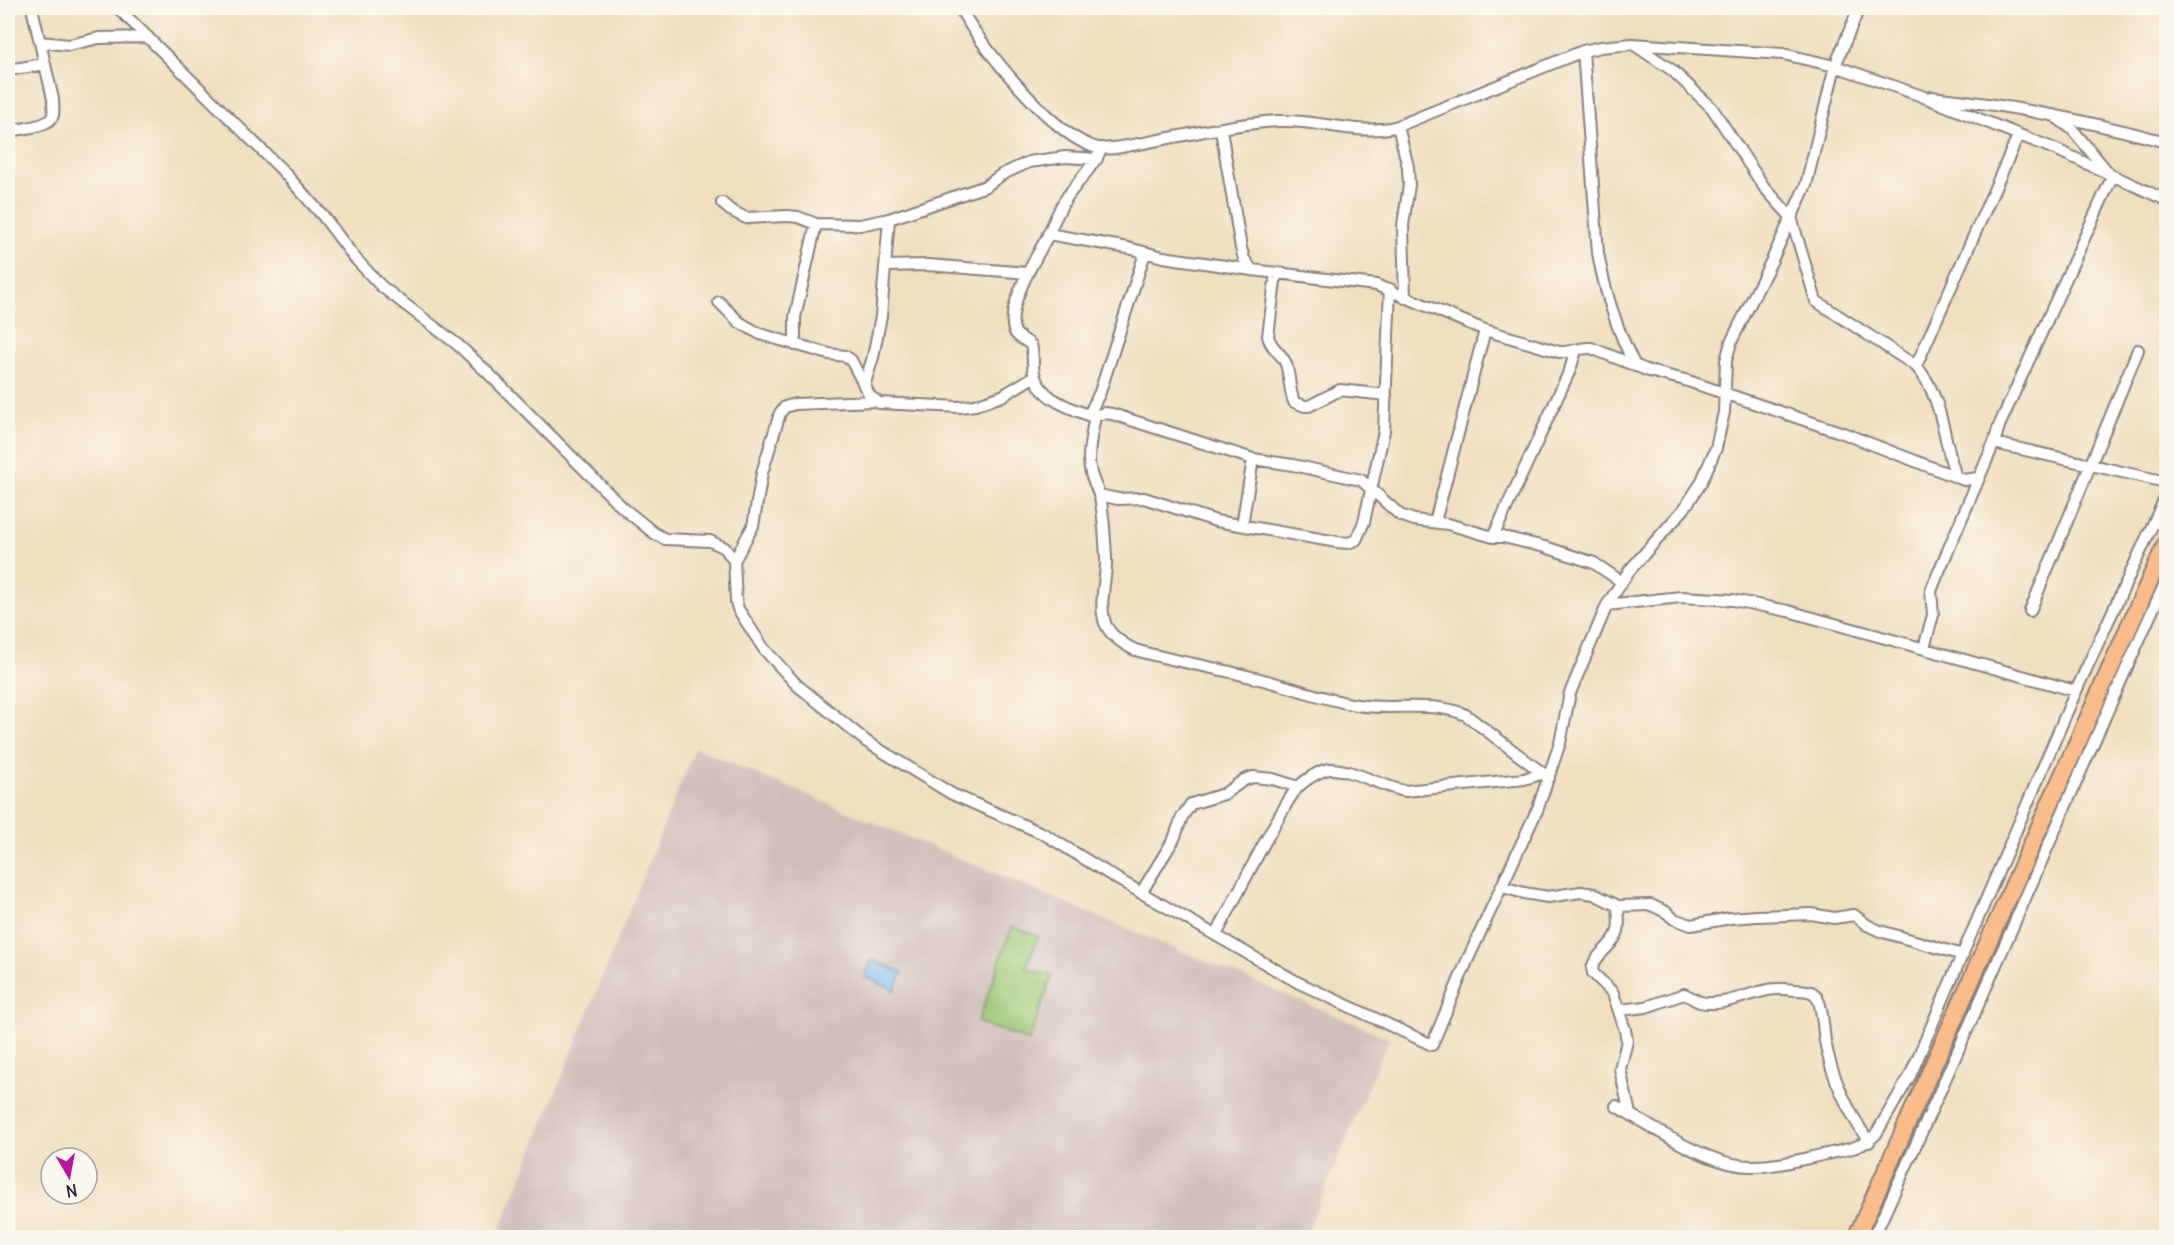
<svg xmlns="http://www.w3.org/2000/svg" width="2174" height="1245" font-family="Delius,sans-serif">
<rect width="100%" height="100%" fill="#fbf7ec"/>
<filter id="ink" filterUnits="userSpaceOnUse"><feTurbulence type="fractalNoise" baseFrequency=".0167" numOctaves="2"/><feDisplacementMap in="SourceGraphic" scale="12" xChannelSelector="R" yChannelSelector="G"/><feConvolveMatrix kernelMatrix="1 2 1 2 8 2 1 2 1" color-interpolation-filters="sRGB"/></filter>
<filter id="wash" filterUnits="userSpaceOnUse"><feTurbulence type="fractalNoise" baseFrequency=".008" numOctaves="4" result="noise"/><feDisplacementMap in="SourceGraphic" scale="24" xChannelSelector="R" yChannelSelector="G"/><feGaussianBlur stdDeviation="1.35" result="paint"/><feColorMatrix in="noise" values="0 0 0 0 0 0 0 0 0 0 0 0 0 0 0 0 0 1.4 0 .05"/><feComposite in="paint" operator="in"/></filter>
<g filter="url(#wash)">
<rect width="100%" height="100%" fill="#f0dfbf"/>
<path fill="#cfc0ba" d="M695,748L1389,1038L1305,1237L497,1238Z"/>
<path fill="#99c774" stroke="#5e7458" stroke-width="1.5" d="M1012,927L1038,936L1026,968L1052,976L1029,1041L978,1022Z"/>
<path fill="#7dbef2" stroke="#507096" stroke-width="1.5" d="M872,960L902,972L895,990L865,977Z"/>
</g>
<g filter="url(#ink)">
<g fill="none" stroke-linecap="round" stroke-linejoin="round">
<defs>
<path id="minor" d="M118,8L281,169L324,217L354,257L381,286L458,345L486,371L623,508L654,533L665,539L710,541L725,548L734,561L736,601L738,609L764,649L797,685L867,742L952,794L1044,834L1119,880L1299,983L1432,1045L1467,961L1538,808L1560,743L1570,693L1607,605L1629,571L1684,509L1701,483L1716,448L1724,412L1726,361L1731,342L1772,260L1806,185L1835,66L1859,8
M960,8C982,47 1047,128 1089,145C1099,150 1110,149 1121,147C1173,139 1226,124 1279,121C1319,119 1359,137 1398,126L1583,51L1601,47L1632,44L1783,54L1835,66L1919,95L2057,150L2166,200
M40,42L69,45L99,38L148,37
M1633,44L1672,70L1712,108L1764,187L1791,217L1816,301L1916,366C1943,396 1943,440 1956,477
M1583,51L1598,253C1605,293 1617,330 1635,366
M8,70L45,64
M1931,97C2011,105 2089,121 2166,142
M1398,126L1408,167L1409,185L1403,225L1405,298
M1221,130L1241,248L1244,259L1252,270
M8,131C19,129 50,127 53,115C54,110 53,104 53,99L32,8
M1102,148C1093,167 1079,180 1067,197C1058,210 1053,225 1046,239C1035,260 1006,306 1014,330C1016,337 1026,340 1031,345C1034,354 1032,364 1034,373C1039,399 1071,408 1093,417L1094,421C1092,433 1089,446 1089,458C1089,478 1098,486 1101,502C1104,520 1105,540 1106,558C1107,579 1098,602 1105,623C1110,636 1123,644 1135,650C1173,661 1213,667 1251,677C1287,685 1321,699 1357,705C1394,711 1431,700 1466,715L1549,778
M722,203L730,210L746,218L788,216L798,217L816,224L860,225L889,219L986,186L1001,175L1029,162L1065,157L1097,159
M1048,234L1128,248L1163,257L1252,270L1376,285L1485,330L1559,352C1571,353 1580,347 1591,348L1649,371L1685,380L1843,433L1964,480L1977,478
M885,266L928,265L1027,273
M1276,273L1268,336C1270,348 1282,353 1286,364C1290,376 1289,390 1294,402L1305,406H1309L1340,390L1386,395
M719,302L739,322L760,334L829,354L845,356L851,360L870,396L879,403L960,407L975,405L1002,396L1035,376
M795,345V317L816,224
M1916,366L2018,136
M864,386L873,357L881,316L889,219
M1089,415L1100,392L1145,253
M1093,417L1104,413L1112,414L1253,459L1293,465L1361,480L1400,515L1414,520L1448,524L1493,537H1503L1545,547L1594,563L1622,582
M1994,443L2166,482
M1099,495L1118,499L1144,498L1216,521L1337,542L1348,543L1356,540L1364,522L1384,431L1390,289
M1435,522L1485,330
M1242,525L1253,459
M1493,537L1570,370L1576,350
M734,561L753,526L762,473L780,413L785,407L795,404L875,401
M1607,605L1681,597L1733,600L1788,611L2076,691
M2030,611L2138,350
M1924,648L1933,615L1931,591L1937,576L1994,443L1999,426L2112,177L2072,129L2053,115
M1503,887L1524,893L1548,897L1581,892L1594,894L1618,906L1651,905L1666,912L1674,919L1691,925L1731,918L1757,916L1811,914L1834,918L1854,915L1867,925L1880,931L1963,955
M1141,893L1174,839L1182,817L1191,804L1224,794L1244,780L1253,777L1273,779L1298,787
M1618,906C1618,914 1620,923 1618,931C1614,946 1596,953 1592,968L1593,973L1613,993L1625,1030L1627,1041L1620,1069L1630,1114
M1216,935C1236,897 1255,859 1276,822C1283,811 1289,797 1298,787C1305,780 1320,770 1330,769C1350,768 1383,787 1405,791L1524,779L1541,774
M1620,1010L1646,1007L1684,994C1689,996 1695,1000 1700,1002C1723,1007 1746,994 1768,990C1777,988 1786,989 1795,990C1801,990 1808,990 1813,993C1823,999 1823,1030 1825,1041C1831,1076 1849,1113 1869,1142
M1616,1106C1652,1127 1708,1165 1749,1166C1774,1167 1798,1160 1822,1155C1841,1150 1861,1150 1876,1134L1910,1076L2076,691L2166,496
M1873,1238C1975,1020 2066,799 2166,581"/>
<path id="trunk" d="M1856,1238L2166,544"/>
</defs>
<use href="#minor" stroke="#89807d" stroke-width="14"/>
<use href="#trunk" stroke="#89807d" stroke-width="20"/>
<use href="#minor" stroke="#fff" stroke-width="10"/>
<use href="#trunk" stroke="#fabc8b" stroke-width="16"/>
</g>
</g>
<rect width="2174" height="1245" fill="none" stroke="#fbf7ec" stroke-width="30"/>
<g transform="translate(69 1176) rotate(170)"><circle r="28" fill="#fbf7ec" stroke="#a4a2a5" stroke-width="1.5"/>
<path d="M0-4.5L10 22L0 15L-10 22Z" fill="#b5179e"/>
<text y="-9" font-size="16" font-weight="bold" text-anchor="middle" fill="#22223b">N</text>
</g>
</svg>
